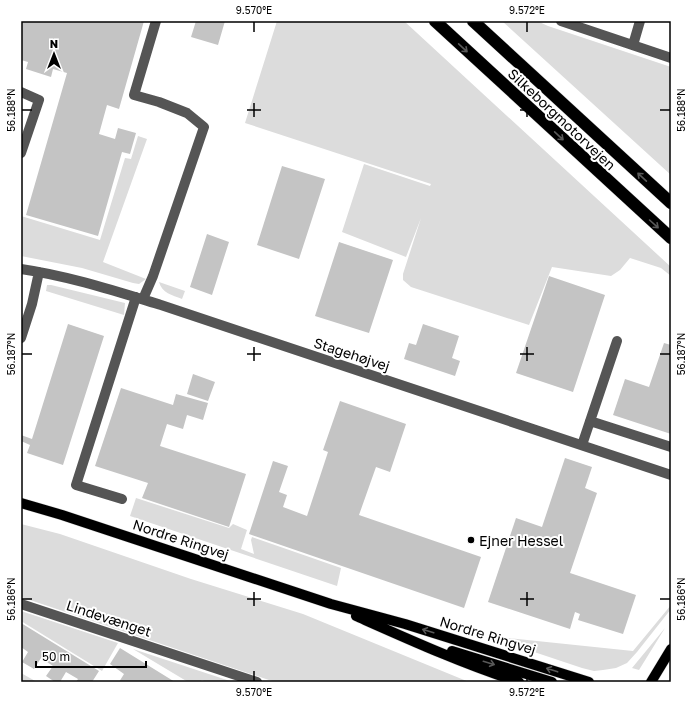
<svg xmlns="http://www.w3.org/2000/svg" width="692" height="703" font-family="'Golos Text',sans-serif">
<rect width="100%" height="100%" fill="#fff"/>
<path fill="#dcdcdc" d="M277,21H404L671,267V276L661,268L630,258L620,270L611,276L552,267L529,325L411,287L403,280V274L421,218L406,257L342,232L364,164L430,186L431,184L245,123Z
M502,21H537L548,26L671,67V175Z
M138,136L147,139L103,262L146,279L139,284L133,283L82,268L21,256V216L100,240L125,158L131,159Z
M159,282L185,291L182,299C172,295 162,293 159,282Z
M47,285H51L125,303L124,315L46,291Z
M136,498L229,528L233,524L247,530L241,549L254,554L251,540L252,537L341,568L337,586L130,516Z
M21,524L60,534L191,579L303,614L469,682H275L21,597Z
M671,605V609L637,652L627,663L616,668L603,670L594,671L582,668L495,639L507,638L633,651Z
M21,611L118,643L102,671L21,621Z
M665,628L639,670L632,668Z
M133,649L233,682H206L202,680L200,682H188Z
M21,673L37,682H21Z"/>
<path fill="#c4c4c4" d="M21,21H144L119,109L107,105L99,134L115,139L118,128L136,133L130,154L122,152L98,236L26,215L67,73L53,69L51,77L26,69L28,62L21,60Z
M196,21H225L218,45L191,37Z
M282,166L325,179L299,259L257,245Z
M207,234L229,242L212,295L190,287Z
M339,242L393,260L369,333L315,316Z
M549,276L605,295L573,392L516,373Z
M68,324L104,336L63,465L27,453L30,445L21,441V435L32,439Z
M423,324L459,336L452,358L460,361L455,376L404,359L409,343L416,345Z
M664,343L671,345V434L613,415L625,379L649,387Z
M193,374L215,382L208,401L187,394Z
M121,388L173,405L176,394L208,403L203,420L187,415L183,429L167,424L160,446L246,474L229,527L142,498L148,483L95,466Z
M340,401L406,424L390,472L376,467L359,515L481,557L464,608L249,534L273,461L288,466L279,492L287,495L283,507L307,516L328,452L323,450Z
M565,458L592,467L585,488L597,493L570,573L636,595L623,634L578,620L580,614L575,612L570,629L488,602L516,518L542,527Z
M21,623L99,671L92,682H76L78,679L66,672L60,682H55L46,676L53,666L41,658L34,669L22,662L28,652L21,647Z
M120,648L175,682H119L124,674L110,664Z"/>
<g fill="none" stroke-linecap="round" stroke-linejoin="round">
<defs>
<path id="major" d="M21,503L62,515L331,604L405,624L589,682
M356,616C410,640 463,664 519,682
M452,651L552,682
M651,682L671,649"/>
<path id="highway" d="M435,21L671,238
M473,21L671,203"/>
</defs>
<use href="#major" stroke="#dbdbdb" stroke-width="11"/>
<use href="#highway" stroke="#dbdbdb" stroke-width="13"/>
<path stroke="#555" stroke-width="10" d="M561,21L671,58
M633,45L640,21
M21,92L39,100L21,153
M21,269C69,276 115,291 161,305L671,475
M143,299L153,276L204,127L187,113L159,102L134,95L156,21
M21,338L32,304L39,272
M590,421L671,447
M582,445L617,341
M122,499L76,485L136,297
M21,604L257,682"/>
<use href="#major" stroke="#000" stroke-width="10"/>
<use href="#highway" stroke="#000" stroke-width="12"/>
</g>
<defs><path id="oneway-shaft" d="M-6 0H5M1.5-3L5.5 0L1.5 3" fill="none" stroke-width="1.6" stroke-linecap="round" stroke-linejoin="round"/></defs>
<g stroke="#595959">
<use href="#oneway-shaft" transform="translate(463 48) rotate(43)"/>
<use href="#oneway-shaft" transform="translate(559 136) rotate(43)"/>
<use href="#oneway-shaft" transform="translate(642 177) rotate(-137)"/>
<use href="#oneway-shaft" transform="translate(654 224) rotate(42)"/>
<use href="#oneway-shaft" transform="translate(428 631) rotate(-163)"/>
<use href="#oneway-shaft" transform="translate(489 663) rotate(17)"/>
<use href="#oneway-shaft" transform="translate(552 670) rotate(-162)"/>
</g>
<path fill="none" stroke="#000" stroke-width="1.5" d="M254,22V32M527,22V32M254,103V117M527,103V117M22,110H32M247,110H261M520,110H534M660,110H670M254,347V361M527,347V361M22,354H32M247,354H261M520,354H534M660,354H670M254,592V606M527,592V606M22,599H32M247,599H261M520,599H534M660,599H670M254,671V681M527,671V681"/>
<circle fill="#000" stroke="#fff" stroke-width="1.5" cx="471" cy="540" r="4"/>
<g text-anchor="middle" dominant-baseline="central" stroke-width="4" stroke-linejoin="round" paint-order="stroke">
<g font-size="14" fill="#000" stroke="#fff">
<text transform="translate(562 119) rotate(43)">Silkeborgmotorvejen</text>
<text transform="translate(352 354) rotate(18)">Stagehøjvej</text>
<text transform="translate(181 539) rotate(18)">Nordre Ringvej</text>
<text transform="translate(109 618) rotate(18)">Lindevænget</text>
<text transform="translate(488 635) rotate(17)">Nordre Ringvej</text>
</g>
<g font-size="14" fill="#000" stroke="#fff" text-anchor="start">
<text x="479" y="540">Ejner Hessel</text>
</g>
</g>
<rect width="692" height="703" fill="none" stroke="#ffffff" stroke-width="44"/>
<g transform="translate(54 54)" stroke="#ffffff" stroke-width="3" paint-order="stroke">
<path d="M0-3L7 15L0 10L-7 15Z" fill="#000000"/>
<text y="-6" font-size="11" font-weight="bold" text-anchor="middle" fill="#000000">N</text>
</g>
<path d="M36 661v6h110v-6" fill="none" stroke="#000000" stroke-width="2"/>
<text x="42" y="661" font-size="12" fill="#000000" stroke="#ffffff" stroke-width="3" paint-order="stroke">50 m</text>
<rect x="22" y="22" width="648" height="659" fill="none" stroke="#000" stroke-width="1.5"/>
<g font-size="10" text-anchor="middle" fill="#000">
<text x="254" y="14">9.570°E</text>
<text x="527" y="14">9.572°E</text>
<text transform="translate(11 110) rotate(-90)" y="4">56.188°N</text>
<text transform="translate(681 110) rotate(-90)" y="4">56.188°N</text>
<text transform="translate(11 354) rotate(-90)" y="4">56.187°N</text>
<text transform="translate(681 354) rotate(-90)" y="4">56.187°N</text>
<text transform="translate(11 599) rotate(-90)" y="4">56.186°N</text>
<text transform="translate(681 599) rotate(-90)" y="4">56.186°N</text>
<text x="254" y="696">9.570°E</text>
<text x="527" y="696">9.572°E</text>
</g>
</svg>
